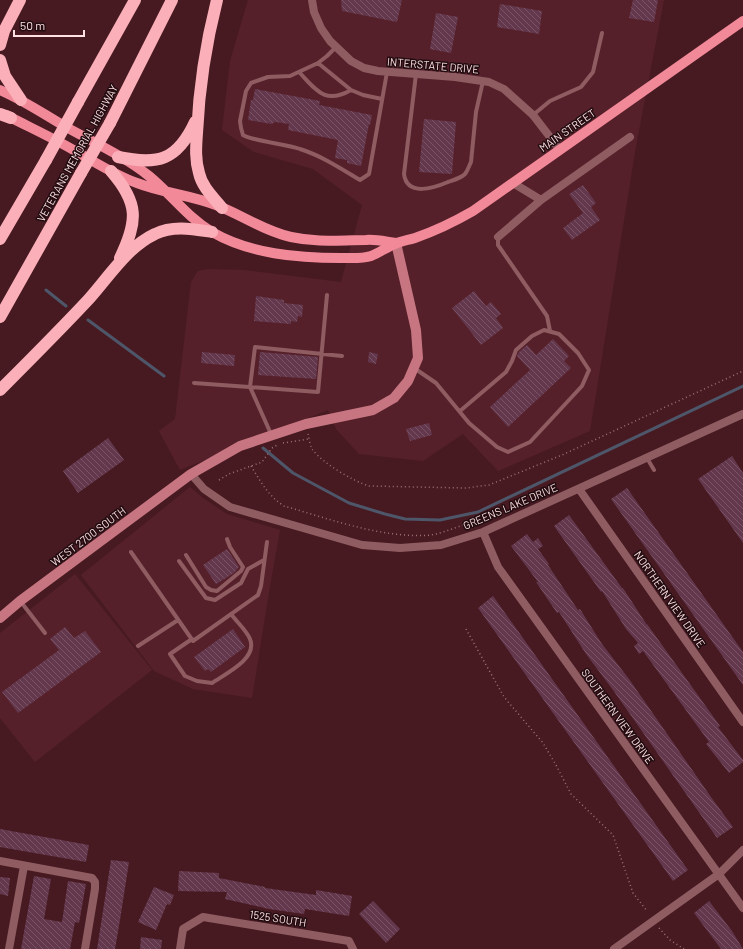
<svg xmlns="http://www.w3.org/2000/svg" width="743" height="949" font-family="Barlow,sans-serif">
<defs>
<pattern id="building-back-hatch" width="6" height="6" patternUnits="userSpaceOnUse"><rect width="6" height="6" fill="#63374c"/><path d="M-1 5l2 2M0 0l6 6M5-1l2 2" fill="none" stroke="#7a5466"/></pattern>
</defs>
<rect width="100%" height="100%" fill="#471a22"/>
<path fill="#56202a" d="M248,0H664L636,146L590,431L498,471L463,434L423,461L359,454L336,429L328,410L180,470L159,431L175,419L191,282L198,271L209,269L244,270L341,282L362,205L313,169L254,152L222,130L230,61Z
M190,487L203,498L227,514L280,530L270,586L252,698L193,689L154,671L81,575Z
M75,574L152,670L35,762L0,718V633Z"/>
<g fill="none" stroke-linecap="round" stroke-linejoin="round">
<path stroke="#4e5669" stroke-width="3" d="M46,290L66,306
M88,320L164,376
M263,448L293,473L349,503L385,514L405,519L440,520L478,512L743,386"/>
</g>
<path fill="url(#building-back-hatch)" d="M341,0H402L397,22L342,11Z
M633,0H658L654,22L629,18Z
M500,4L542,11L539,34L497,27Z
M436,13L458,17L451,53L430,49Z
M255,89L320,101L319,105L372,115L370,125L369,124L361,166L347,163V160L335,158L338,140L288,130L289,124L275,122L272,124L248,120L251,100H253Z
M424,119L456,122L452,174L419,172Z
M583,185L596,203L591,207L600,220L572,240L563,228L583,213L569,194Z
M474,291L486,306L491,302L501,314L496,318L503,328L481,345L452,308Z
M256,296L284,300V303L303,305L302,317L298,316L297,322L291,321V324L254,321Z
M553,339L569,356L564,361L571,368L508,427L490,407L530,370L517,356L519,352L527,345L536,355Z
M202,352L235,355L234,366L201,363Z
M260,352L318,357L316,379L258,375Z
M369,352L378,354L376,364L368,362Z
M429,423L432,435L410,441L406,429Z
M108,438L124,460L78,493L63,471Z
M732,456L743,473V543L698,479Z
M627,488L743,652V685L611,499Z
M569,515L622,588H623L647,625V624L720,726L718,727L743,760V762L729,773L706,744L709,742L643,651L639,654L634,646L638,643L626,629L602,591L601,592L554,526Z
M527,534L533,542L538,538L543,546L538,549L549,564L548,565L578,610L580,609L602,644L629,679L711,797L733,827L717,838L613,690L586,654L559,612L557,613L536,582H538L511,546Z
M227,549L239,567L234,573L216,584L203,565Z
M493,596L688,870L673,881L478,608Z
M65,627L74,638L85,631L101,652L18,713L2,692L59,650L50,639Z
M233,629L245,647L211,672L208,669L205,671L194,657Z
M0,829L89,845L86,862L0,847Z
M111,860L129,862L120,920L115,949H97Z
M179,871L219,873V878L265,887V888L316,895V890L352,896L349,916L305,909L304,914L269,909L225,899L227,892L178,891Z
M34,876L51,879L44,919L62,922L68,881L86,884L79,923L75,922L70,949H21Z
M0,877L10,878L8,896L0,894Z
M154,887L174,895L170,905L167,904L156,930L138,922Z
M373,901L400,929L386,943L359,914Z
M709,901L732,931L743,949H721L694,913Z
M141,937L162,940L161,949H140Z"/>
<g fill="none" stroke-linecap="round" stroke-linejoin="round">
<path stroke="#9a7379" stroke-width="1.5" stroke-dasharray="1 3" stroke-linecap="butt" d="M308,434C309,438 310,445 312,449C322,463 353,481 369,486L466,488L489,485L562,455L743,371
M283,443L309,439
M251,466C261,482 268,496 284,506C330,519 383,539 431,535C442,533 452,529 463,525L467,528
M219,480L229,474L262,462L272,448L279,444
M466,629L504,697L543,743L556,765L571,794L613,835L633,893L647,911
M659,928L670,940L684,949"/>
<path stroke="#8f5c62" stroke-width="4" d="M336,47L327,56L318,63L290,76L268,77L251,83L246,91L240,121L241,128L243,135C252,141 287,144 300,149C322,156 340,168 360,180L369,174L387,72
M318,63L351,90L363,95L382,99
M299,72C316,90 325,105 351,90
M416,74L404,174C407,197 434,188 448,182C454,180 461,178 465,174C468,170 469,166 471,162L476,112L483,81
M533,115L550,101L581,87L593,72L602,33
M498,237V245L547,316L550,331
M414,368L436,383L469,423L497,447L508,452L530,442L582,386L589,370L578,353L559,334L544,330L532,336L516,350L512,361L506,372L460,411
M194,383L318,392L327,295
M271,434L250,387L255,347L342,356
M647,458L654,470
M131,552L193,641L258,595L261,586L267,542
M186,555L206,587L211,590L217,591L241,571L243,567L230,547L227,539
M179,561L206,598L215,600L241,583L248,569L264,560
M21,602L45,633
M192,639L170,654L185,676L197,681L212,683C225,674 258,659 250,639C247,631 236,621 231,614
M138,646L178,620"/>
<path stroke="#8f5c62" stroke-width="8" d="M312,0L314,12L321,28L330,41L351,61L364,68L378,71L455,77L489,82L504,89L533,115L560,150
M513,183L541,200
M498,237L541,200L630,137
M191,474L204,489L230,507L362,545L400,548L441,545L483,532L743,414
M579,489L743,722
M483,532L498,567L743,908
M0,861L92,878L95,882V889L85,949
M9,949L24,866
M180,949L183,929L203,917L349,941L353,949
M614,949L719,874L743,850"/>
<path stroke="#c77681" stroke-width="10" d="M0,618L20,601L191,474L240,446L306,424L373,410L394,398L408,381L418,358L416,330L396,243"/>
<path stroke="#f28999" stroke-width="10" d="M0,90C23,100 44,114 66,127C93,142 124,156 149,176C171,194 187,217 212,232C250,254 297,258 341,258C350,258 362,259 371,256C379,253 387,247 395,244C401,241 409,240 415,238C435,231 454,222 473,211L743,21
M6,115C27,126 49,136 70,148C92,160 114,175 137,183C163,193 190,195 216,205C242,215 264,231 291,237C319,243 339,240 366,240C376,239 387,242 396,243"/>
<path stroke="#fbafb8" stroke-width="12" d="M217,0C206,43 199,89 197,133C196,147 195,159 199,173C202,187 213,197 222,208
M0,45L4,31L20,0
M0,60L5,76L21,100
M78,102L135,0
M0,114L11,118
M110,123L172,0
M118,157C158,165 177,161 195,122
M111,171C139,203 138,221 120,258
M0,239L46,160
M0,317L81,173
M0,390C30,360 59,331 88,300C108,278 127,247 155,234C173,225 193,229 212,232"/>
<path stroke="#fbafb8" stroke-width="12" d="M46,160L78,102
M81,173L110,123"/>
</g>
<g text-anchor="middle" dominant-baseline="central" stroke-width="3" stroke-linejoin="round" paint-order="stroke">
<g font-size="11" fill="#ffe0e3" stroke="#210c10">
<text transform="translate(433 65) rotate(5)">INTERSTATE DRIVE</text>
<text transform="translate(567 130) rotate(-35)">MAIN STREET</text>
<text transform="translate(77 153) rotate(-61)">VETERANS MEMORIAL HIGHWAY</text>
<text transform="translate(510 506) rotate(-23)">GREENS LAKE DRIVE</text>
<text transform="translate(88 536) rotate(-37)">WEST 2700 SOUTH</text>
<text transform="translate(670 599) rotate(55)">NORTHERN VIEW DRIVE</text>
<text transform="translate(618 716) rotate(54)">SOUTHERN VIEW DRIVE</text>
<text transform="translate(278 918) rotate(9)">1525 SOUTH</text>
</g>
</g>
<path d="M14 30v6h70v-6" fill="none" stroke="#ffe0e3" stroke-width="2"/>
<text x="20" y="30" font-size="12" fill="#ffe0e3" stroke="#210c10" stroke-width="3" paint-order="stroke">50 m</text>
</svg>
